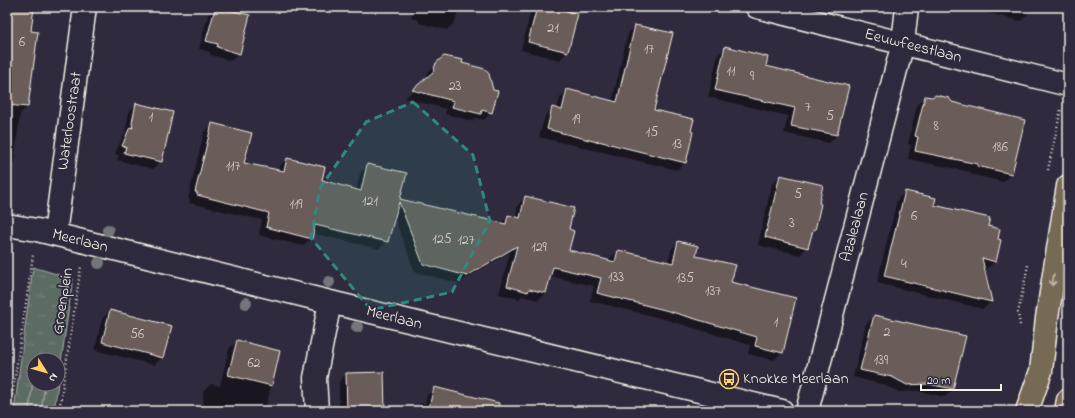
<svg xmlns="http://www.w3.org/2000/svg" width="1075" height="418" font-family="'Indie Flower',sans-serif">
<defs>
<pattern id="grass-tufts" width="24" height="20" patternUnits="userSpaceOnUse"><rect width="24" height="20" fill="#5b6c64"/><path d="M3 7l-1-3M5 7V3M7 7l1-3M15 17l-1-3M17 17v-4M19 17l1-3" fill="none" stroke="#73817a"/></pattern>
</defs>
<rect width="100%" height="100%" fill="#2f2a3d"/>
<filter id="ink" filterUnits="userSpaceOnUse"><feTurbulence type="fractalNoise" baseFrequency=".025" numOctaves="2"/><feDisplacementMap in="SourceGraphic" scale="8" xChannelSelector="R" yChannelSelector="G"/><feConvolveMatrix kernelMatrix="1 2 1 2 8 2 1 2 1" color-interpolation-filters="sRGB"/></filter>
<g filter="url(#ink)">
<path fill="url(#grass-tufts)" stroke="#a8aea6" d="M33,267L73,279L54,411H41L45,384H58V360H34V373L29,411H14Z"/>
<path fill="#5b6c64" stroke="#a8aea6" d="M34,373V384H45L41,411H29Z"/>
<path fill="#0007" d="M7,7H33L30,31L27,107L20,114L14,162L7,169Z
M216,7L249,16L239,53L231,61L210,55V52L199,49L208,15Z
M301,7H333L326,13Z
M414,7H459L455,22L447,30L419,23V20L411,18Z
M534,7H560L565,12L567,52L560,60L521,50L531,10Z
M964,7H1030L1029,13L1021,21Z
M635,26L653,110L689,132L685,162L677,170L539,137L545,116L552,108L557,109L560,98L568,90L612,102L628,33Z
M726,47L765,66L837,135L829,143L784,133L788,116L708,97L718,55Z
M437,64H461L492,112L484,120L475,118L472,121L445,114L446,109L405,98L426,80L428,72Z
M925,97L1024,121L1011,174L1003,182L970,174L971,172L908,159L911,145L908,144L917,105Z
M137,104L161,161L153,169L117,160L119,155L115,154L123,136L125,134L129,112Z
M212,124L243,163L278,171L279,167L287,159L321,181L356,191L360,173L368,165L399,200L501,223L509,216L515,218L518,205L526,197L568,230V250L609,261L610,258L618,251L668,263L671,250L678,242L695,256L730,282L782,352L774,360L748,354L750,345L657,317L590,301L594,286L550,276L546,292L538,300L522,296L519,299L499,294L510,252L458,283L415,272L394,216L387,241L379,249L312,233L311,238L303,246L259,235L262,220L189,203L190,200L188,199L204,132Z
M780,176L818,204L814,229L811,232L807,247L800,255L758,245L772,184Z
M905,192L933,205L986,226L995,261L987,269L983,268L991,302L983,309L877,283L897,200Z
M110,311L162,358L154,365L95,350L102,319Z
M874,316L953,389L945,397L919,391L899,392L884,385L853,377L866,324Z
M237,341L279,352L265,411H204L203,392L211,384L220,386L229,349Z
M346,374L384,411H339V382Z
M434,388L472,411H413L421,403L425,404L427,396Z"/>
<path fill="#6a5b58" stroke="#f4f1e8" d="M7,7H34L31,31L38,32L28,107L7,105Z
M537,7H567L566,11L578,14L568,52L528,42Z
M215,9L224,11L225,9L250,15L240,54L217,47L218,44L206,41Z
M635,25L673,33L654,110L694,119L691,131L693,132L686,163L598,141L597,142L547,129L552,107L562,110L567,89L617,102Z
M725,46L768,57L766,66L849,86L837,135L791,126L795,108L715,90Z
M444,56L463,60L462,63L485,69L489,74L493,90L498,91L492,113L482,110L481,114L452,107L454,101L412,90L433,72L436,63Z
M936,95L949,98L952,102L1025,120L1012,174L977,166L978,164L915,151L918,137L915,136L925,96L932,97Z
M136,103L173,112L162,162L124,153L126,147L122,146L130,127L133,128L132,123Z
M212,123L252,133L244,163L284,171L287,158L325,167L322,180L361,191L367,164L407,173L400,199L506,224L508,215L520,218L525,196L574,208L569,229L574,231L569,250L615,262L618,250L673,263L678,241L698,246L696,256L736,265L731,282L796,298L783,353L755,346L757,337L665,310L597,293L601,278L553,267L546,293L529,289L528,292L507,286L517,246L467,276L423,264L399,202L388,242L315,225L312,239L266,227L269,213L197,195V192H195Z
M780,175L823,185L819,203L821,204L815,230H813L808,248L765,237Z
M905,191L936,198L934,205L990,218L988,226L1000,229L998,239L1001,240L996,262L982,258L992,302L884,276Z
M110,310L172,326L163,358L102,342Z
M874,315L966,336L953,389L928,384L907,385L892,377L860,370Z
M237,340L280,351L272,386L228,375Z
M384,372L385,411H347L346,373Z
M434,387L499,403L498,411H428Z"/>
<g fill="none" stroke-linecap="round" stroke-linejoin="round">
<defs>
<path id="minor" d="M757,7L1068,85
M7,225L37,230L330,302L782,411
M55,234L85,7
M317,411L315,378L330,302
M807,411L903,43L907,7"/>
<path id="major" d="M1027,411L1041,371L1047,318L1068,186
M1066,411L1068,400"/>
</defs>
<use href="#minor" stroke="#f4f1e8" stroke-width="25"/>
<use href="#major" stroke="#f4f1e8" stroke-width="25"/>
<path stroke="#f4f1e8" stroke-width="2.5" stroke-dasharray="1 3" stroke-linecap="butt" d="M1048,170L1061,109
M1020,325L1018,313L1028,265
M10,411L33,255
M59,411L81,266"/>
<use href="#minor" stroke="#2f2a3d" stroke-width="22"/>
<use href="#major" stroke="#766a55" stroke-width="22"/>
</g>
<g fill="#75767b">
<circle cx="108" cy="230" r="6"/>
<circle cx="99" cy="263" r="6"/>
<circle cx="329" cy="282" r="6"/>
<circle cx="246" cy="303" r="6"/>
<circle cx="357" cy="327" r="6"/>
</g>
<defs><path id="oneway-shaft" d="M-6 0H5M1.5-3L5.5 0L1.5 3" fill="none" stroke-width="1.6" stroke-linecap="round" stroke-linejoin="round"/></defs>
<use stroke="#c2bbad" href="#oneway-shaft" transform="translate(1053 280) rotate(99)"/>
</g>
<path fill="#318880" fill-opacity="0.2" stroke="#318880" stroke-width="3" stroke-dasharray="8 5" stroke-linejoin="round" d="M413,102L473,155L490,221L452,292L371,310L311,238L320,188L366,122Z"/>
<defs>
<symbol id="bus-ring" viewBox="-11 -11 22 22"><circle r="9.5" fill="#2f2a3d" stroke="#ffd166" stroke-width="1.5"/><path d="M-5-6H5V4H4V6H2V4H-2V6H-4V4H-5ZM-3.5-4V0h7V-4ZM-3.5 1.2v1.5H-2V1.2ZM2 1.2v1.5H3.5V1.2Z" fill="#ffd166"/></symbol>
</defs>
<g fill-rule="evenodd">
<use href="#bus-ring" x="718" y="368" width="22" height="22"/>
</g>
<g text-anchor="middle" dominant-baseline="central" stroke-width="4" stroke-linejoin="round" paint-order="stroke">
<g font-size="14" fill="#d2ccc4">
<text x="553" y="28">21</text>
<text x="22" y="42">6</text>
<text x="649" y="49">17</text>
<text x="731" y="71">11</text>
<text x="752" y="76">9</text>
<text x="455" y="86">23</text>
<text x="808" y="107">7</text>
<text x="830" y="116">5</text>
<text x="151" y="117">1</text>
<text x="576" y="119">19</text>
<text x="936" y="126">8</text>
<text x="652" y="132">15</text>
<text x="677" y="144">13</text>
<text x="1000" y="147">186</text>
<text x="233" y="166">117</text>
<text x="798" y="194">5</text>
<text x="370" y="201">121</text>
<text x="296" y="204">119</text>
<text x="914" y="216">6</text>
<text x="792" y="223">3</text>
<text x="442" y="239">125</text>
<text x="466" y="240">127</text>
<text x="539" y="247">129</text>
<text x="904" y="264">4</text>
<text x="616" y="277">133</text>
<text x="685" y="278">135</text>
<text x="713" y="291">137</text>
<text x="776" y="322">1</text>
<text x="887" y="332">2</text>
<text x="137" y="334">56</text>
<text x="881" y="360">139</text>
<text x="254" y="363">62</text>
</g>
<g font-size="16" fill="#f4f1e8" stroke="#2f2a3d">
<text transform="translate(913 46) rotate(14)">Eeuwfeestlaan</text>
<text transform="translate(70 121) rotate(-82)">Waterloostraat</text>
<text transform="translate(855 227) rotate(-75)">Azalealaan</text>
<text transform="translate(80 241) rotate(14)">Meerlaan</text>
<text transform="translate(63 301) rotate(-81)">Groenplein</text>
<text transform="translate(394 318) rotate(14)">Meerlaan</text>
</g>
<g font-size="16" fill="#f4f1e8" stroke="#2f2a3d" text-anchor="start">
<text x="743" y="379">Knokke Meerlaan</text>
</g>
</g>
<rect width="1075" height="418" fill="none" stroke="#2f2a3d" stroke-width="24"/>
<rect x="12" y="12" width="1051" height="394" fill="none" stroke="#f4f1e8" stroke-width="1.5" filter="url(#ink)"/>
<g transform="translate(46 372) rotate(127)"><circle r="19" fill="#2f2a3d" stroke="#7e7a81"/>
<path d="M0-3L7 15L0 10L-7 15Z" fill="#ffd166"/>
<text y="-6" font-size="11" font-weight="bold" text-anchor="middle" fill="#f4f1e8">N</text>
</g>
<path d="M921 384v6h80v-6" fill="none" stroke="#f4f1e8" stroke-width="2"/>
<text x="927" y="384" font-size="12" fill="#f4f1e8" stroke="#2f2a3d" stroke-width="3" paint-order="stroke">20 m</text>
</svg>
